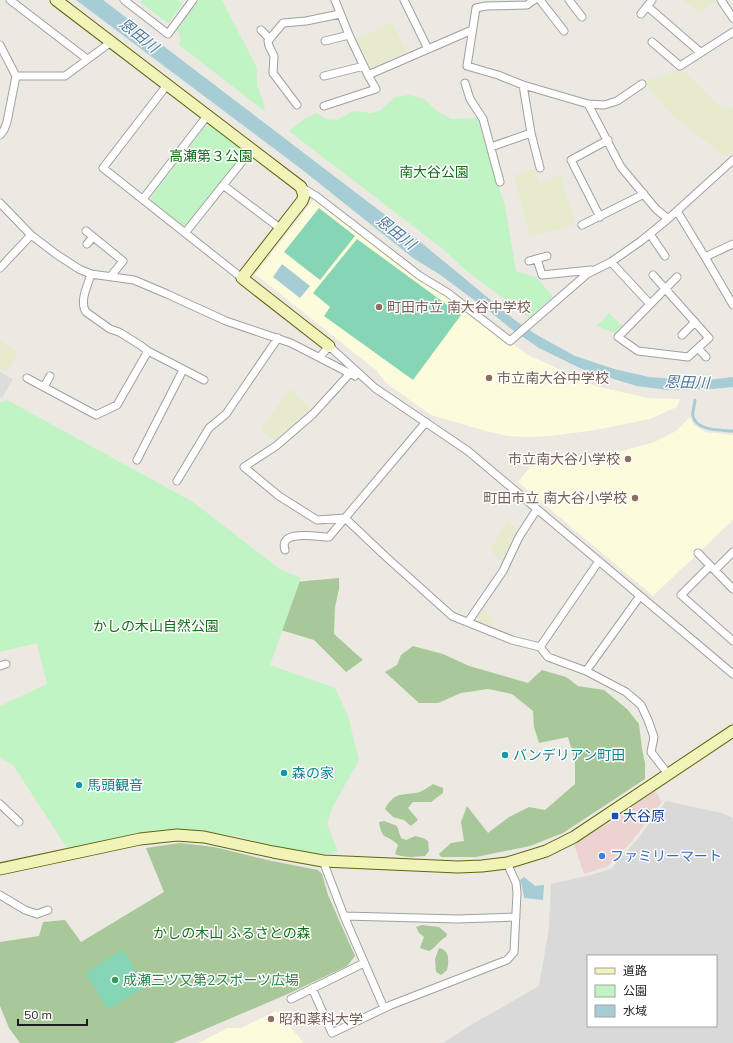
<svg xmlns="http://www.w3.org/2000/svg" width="733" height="1043" font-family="Mulish,'Noto Sans JP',sans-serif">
<rect width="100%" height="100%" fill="#ece8e2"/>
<path fill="#dad9d9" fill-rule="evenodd" d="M666,801L722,813L733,818V1043H443L464,1029L539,986L549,928L551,884L591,875L611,869L636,841ZM588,956H716V1026H588Z"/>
<path fill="#ecd3d2" d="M655,791L662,802L631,842L608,866L584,874L574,844L611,822Z"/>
<path fill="#fcfbdb" d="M314,199L528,355L596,386L647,398L680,399L677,407L650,419L596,430L551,436L530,437L508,436L486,431L431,415L386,383L377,371L255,274Z
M690,417L694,425L705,432L733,435V520L653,596L518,482L530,467L601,457L654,442L676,431Z
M276,1011L304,1043H199L227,1028H241Z"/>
<path fill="#e8eace" d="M682,0H717V1L699,12Z
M392,23L406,51L371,68L357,38Z
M681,69L697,83L714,102L723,107L733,109V151L726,157L676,119L645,84L652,79L665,76Z
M535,169L539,183L561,175L575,224L530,237L514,176Z
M0,339L18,353L7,372L0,368Z
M290,389L310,408L274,440L260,430Z
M507,521L517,529L502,561L490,550Z
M483,610L495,619L489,626L475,621Z"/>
<path fill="#a9c89a" d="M339,578V589L335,607L334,634L363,660L346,672L314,640L264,625L251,586Z
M413,646L443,654L469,666L528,683L542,670L566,677L578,686L604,690L627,709L639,724L642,749L645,763V779L563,833L530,846L476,857H441L439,854L451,843L464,841L461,822L467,806L488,833L509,817L529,807L545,810L575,784V761L568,737L539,743L534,727L533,711L512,694L488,689L461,693L438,703H419L385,672L397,665L401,655Z
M433,784L443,788V793L431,802H413L408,808L418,820L411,826L404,820L393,817L385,809C395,789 407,797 422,791C426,789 430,786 433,784Z
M384,821L397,826L401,838L406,840L415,836L423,838L428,841L429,851L425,856C414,857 405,858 395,854L398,845C387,833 382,842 379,822Z
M180,843L214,847L272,861L318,870L322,874L328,895L355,956L347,966L290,993L173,1043H20L9,1028L0,1006V942L39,936L43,922L65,920L81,942L164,892L146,848Z
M422,925L439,927L447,934L446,937C438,941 437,947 429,951L420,948L424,937L419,933L416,927Z
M439,948C450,950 449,962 447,970L441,975L436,972L435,959Z"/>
<path fill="#c1f4c4" d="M142,0H178L183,4L168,23L140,2Z
M199,0H222L257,68V85L265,107L263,110L179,45L181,39L177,30Z
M409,95L424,99L436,110L451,119L477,118L505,206L516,271L537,278L553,297L529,318L463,268L443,249L289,131L306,118L317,113L326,119L337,120L354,111L371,113L381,110L395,97Z
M206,125H210L242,149L243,154L186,225L182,226L151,201V197Z
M609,313L622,326L615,333L597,326Z
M7,400L193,502L281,570L301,578L270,665L335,688L348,716L359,760L333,806L327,824L338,852L320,855L269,845L235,836L206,832L182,830L152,832L67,848L13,765L0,758V706L47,684L37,643L0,652V402Z"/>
<path fill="#86d5b5" d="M319,208L355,236L320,280L284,252Z
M357,239L461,315L413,380L324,316L330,307L313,293Z
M123,949L145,987L108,1010L85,973Z"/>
<path fill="#dcdcdc" d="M0,372L13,379L2,398L0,397Z"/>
<path fill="#a6ccd6" d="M76,0H103L418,240L516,321L537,335L575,356L614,369L649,377L700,381L733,377V387L713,389L668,390L637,386L584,370L539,348L510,328L493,314L439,274L413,258L300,168Z
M282,264L310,286L300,298L273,277Z
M524,877L535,886L544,885L543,900L524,898L523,891L520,880Z"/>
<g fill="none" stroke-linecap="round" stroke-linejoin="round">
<path stroke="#a6ccd6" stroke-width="3" d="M695,400C695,404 692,411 693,416C696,431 721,430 732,431"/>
<defs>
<path id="street" d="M10,0L87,59
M124,0L168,34L193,0
M335,0L349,35L368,75L472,30
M404,0L428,49
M534,0L527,5L486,6L476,8L467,66L498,75L523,85L588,104L604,105L617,101L642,84
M540,0L564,31
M569,0L582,17
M721,0L733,18
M647,6L700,52
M641,14L652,0
M261,30L270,39
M325,41L349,35
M652,42L680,66L733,32
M0,45L16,76L7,122L4,130L0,135
M16,76H65L111,42
M324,76L364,66
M465,83L470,99L483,119L500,182
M167,85L103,168L242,278
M523,85L531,133L540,168
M588,104L621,167L656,209L668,219
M297,105L273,73L274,56L269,46L268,41L283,23L306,21L340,14
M324,106L376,89L368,75
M491,147L531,133
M223,185L281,229
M301,187L316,196L420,276L448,293L510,341L587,274L611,262L641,241L668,219L733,160
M143,199L207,116
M0,203L31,235L56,254L79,269L91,274L134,280L167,294L226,321L291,343L355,376
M677,211L705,257L733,305
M600,217L571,160L608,140
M582,225L644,194
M86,231L123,261L111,276
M185,233L252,149
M650,234L665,256
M87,244L93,237
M705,257L733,244
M537,259L542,275L591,270
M529,261L547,256
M611,262L650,304
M0,268L31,235
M91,274C88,285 79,301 86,312L110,329L119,332L140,345L148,351L204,380
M653,275L709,338L688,357L638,351L618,337C638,317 657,297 677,277
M682,335L695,322
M698,348L706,357
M320,357L329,346L375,388L468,451L733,674
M354,369L313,414L276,446L244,467L279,496L317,520L345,518L384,555L452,616L512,640L540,647L548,657L586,671L626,692L641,705L648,720L654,737L651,752L668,774
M27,378L96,415L117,405L148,351
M44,387L50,376
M137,460L183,370
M177,481L209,428L226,414L278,338
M285,550C278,529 317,537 329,537L426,422
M698,553L733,589
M710,566L681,595L733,641
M715,570L733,552
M468,622L503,571L519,537L537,509
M540,647L599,561
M0,666L6,664
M586,671L640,596
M0,804L19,822
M323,861L344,916L384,1008
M0,895L25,910L37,914L48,910
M344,916L457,919L516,917
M312,988L332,1033L391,1005L507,960L514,952L517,893L516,883L507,863
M291,999L364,963"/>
<path id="secondary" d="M56,0L301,187L304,196L302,201L242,278L329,346
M0,869L140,839L177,835L204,837L273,852L323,861L458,867L482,866L507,863L546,851L574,837L733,731"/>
</defs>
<use href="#street" stroke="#a0a0a0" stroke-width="9"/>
<use href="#secondary" stroke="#60670e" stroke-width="13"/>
<use href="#street" stroke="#fff" stroke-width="7"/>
<use href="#secondary" stroke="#f1f3b9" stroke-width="11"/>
</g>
<g fill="#8d6e63" stroke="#fff" stroke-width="1.5">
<circle cx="379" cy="307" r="4"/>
<circle cx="489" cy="378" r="4"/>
<circle cx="628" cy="459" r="4"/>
<circle cx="635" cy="498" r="4"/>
<circle cx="271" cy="1019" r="4"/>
</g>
<g fill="#0f9aa8" stroke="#fff" stroke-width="1.5">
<circle cx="505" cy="755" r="4"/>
<circle cx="284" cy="773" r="4"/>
<circle cx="79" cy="785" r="4"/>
</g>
<rect fill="#1a4fb4" stroke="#fff" stroke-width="1.5" x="611" y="812" width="8" height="8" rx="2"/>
<circle fill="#3f7fe0" stroke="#fff" stroke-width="1.5" cx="602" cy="856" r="4"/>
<circle fill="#2e9e5b" stroke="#fff" stroke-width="1.5" cx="115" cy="980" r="4"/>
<g text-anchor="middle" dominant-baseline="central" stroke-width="3" stroke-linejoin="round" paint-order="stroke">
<g font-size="14" fill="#156e1a" stroke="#fff">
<text x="211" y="156">高瀬第３公園</text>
<text x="434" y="172">南大谷公園</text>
<text x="156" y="626">かしの木山自然公園</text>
<text x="232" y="933">かしの木山 ふるさとの森</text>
</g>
<g font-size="14" fill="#785e54" stroke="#fff" text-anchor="start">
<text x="387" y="307">町田市立 南大谷中学校</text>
<text x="497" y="378">市立南大谷中学校</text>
<text x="620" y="459" text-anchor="end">市立南大谷小学校</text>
<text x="627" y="498" text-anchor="end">町田市立 南大谷小学校</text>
<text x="279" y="1019">昭和薬科大学</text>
</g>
<g font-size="14" fill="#0d838f" stroke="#fff" text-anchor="start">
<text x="513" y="755">バンデリアン町田</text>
<text x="292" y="773">森の家</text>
<text x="87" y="785">馬頭観音</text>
</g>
<g font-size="14" fill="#164399" stroke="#fff" text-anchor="start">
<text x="623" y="816">大谷原</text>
</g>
<g font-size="14" fill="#366cbe" stroke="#fff" text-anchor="start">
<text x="610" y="856">ファミリーマート</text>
</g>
<g font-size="14" fill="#27864d" stroke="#fff" text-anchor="start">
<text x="123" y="980">成瀬三ツ又第2スポーツ広場</text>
</g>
<g font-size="15" font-style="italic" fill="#4e779b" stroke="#fff">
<text transform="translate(139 35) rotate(38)">恩田川</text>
<text transform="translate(396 232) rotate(38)">恩田川</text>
<text transform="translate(687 382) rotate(2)">恩田川</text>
</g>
</g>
<rect x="587" y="955" width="130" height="72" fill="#ffffff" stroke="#a4a4a4"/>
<rect x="595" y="968" width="20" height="6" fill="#f1f3b9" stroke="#a4a4a4"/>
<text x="623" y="975" font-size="12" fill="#1c1c1c">道路</text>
<rect x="595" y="985" width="20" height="12" fill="#c1f4c4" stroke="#a4a4a4"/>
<text x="623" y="995" font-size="12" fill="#1c1c1c">公園</text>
<rect x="595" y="1005" width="20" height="12" fill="#a6ccd6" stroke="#a4a4a4"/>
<text x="623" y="1015" font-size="12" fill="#1c1c1c">水域</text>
<path d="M18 1019v6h69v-6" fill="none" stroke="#1c1c1c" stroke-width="2"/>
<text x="24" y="1019" font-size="12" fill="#1c1c1c" stroke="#ffffff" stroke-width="3" paint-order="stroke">50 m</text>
</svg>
